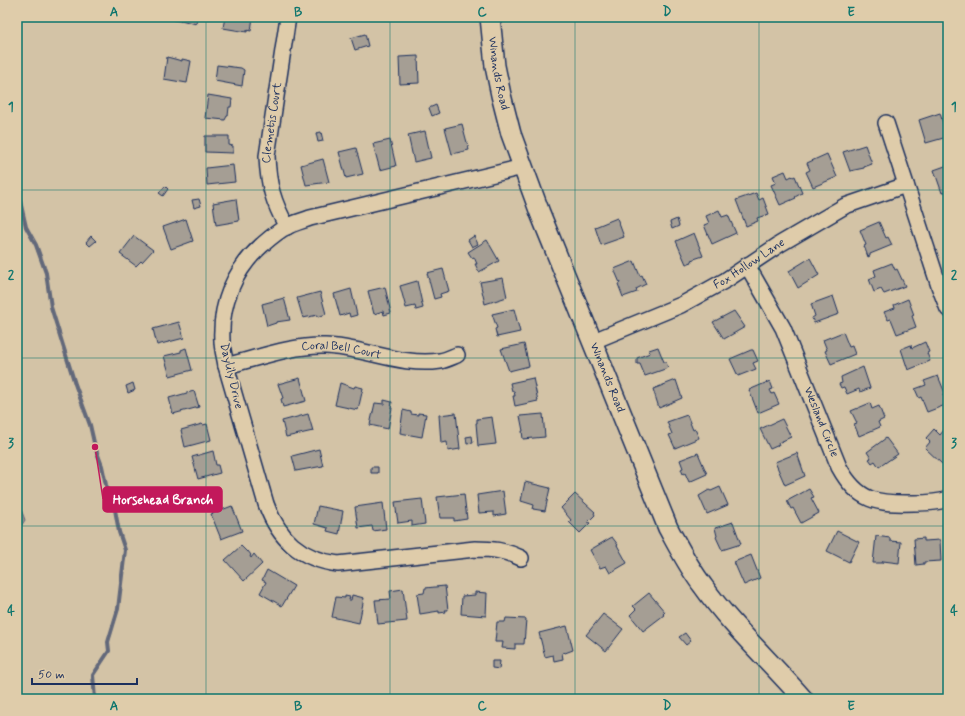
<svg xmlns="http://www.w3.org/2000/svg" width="965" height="716" font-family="Mynerve,sans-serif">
<rect width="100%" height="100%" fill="#d3c3a6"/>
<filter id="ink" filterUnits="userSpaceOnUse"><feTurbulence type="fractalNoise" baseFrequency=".025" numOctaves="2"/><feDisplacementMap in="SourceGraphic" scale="8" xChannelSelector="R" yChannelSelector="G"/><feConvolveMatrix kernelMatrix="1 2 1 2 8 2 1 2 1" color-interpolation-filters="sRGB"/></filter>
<g filter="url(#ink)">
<path fill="#928e8c" stroke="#62687a" d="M17,498L25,520L20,528H17Z"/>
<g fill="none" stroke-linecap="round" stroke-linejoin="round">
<path stroke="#62687a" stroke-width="4" d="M17,188L26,227L36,245L46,273L51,307L75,384L90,425L95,447L102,466L106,485L114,504L119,532L125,550L118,609L108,642L109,651L93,675L95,699"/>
</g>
<path fill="#a59e94" stroke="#1b2f5e" d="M173,17H197L196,24L181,20L180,21L173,20Z
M225,17H253L251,31L247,30V32L223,28Z
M365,34L368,46L355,50L351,38Z
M418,56L419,83L400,84L399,57Z
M167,57L182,61V59L191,61L187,83L164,79Z
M217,65L241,68L244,70L242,86L215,81Z
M208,95L232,99L231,107H229L228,116H227L225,120L205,118Z
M436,105L439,113L432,116L429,108Z
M940,113L947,137L926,143L919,120Z
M462,124L469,150L452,154L445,128Z
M425,131L431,158L414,162L408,135Z
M321,132L323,141L318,142L316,133Z
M205,136H229V145L233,146V153L205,152Z
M390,140L396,166L380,170L373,144Z
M865,145L872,164L864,167V168L850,171L843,152Z
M356,148L363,174L346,178L339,152Z
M827,154L837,177L813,187L806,172L810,170L807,163Z
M323,159L329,182L306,185L301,165Z
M233,165L235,182L207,185L206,168Z
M948,165V191L942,193L934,170Z
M785,171L788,178L792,176L793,177L795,176L802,193L795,197L796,198L780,205L771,185L776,183L773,176Z
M165,186L168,189L163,196L159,193Z
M756,193L759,200L763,198L769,214L757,218L758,221L746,226L736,200Z
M199,199L201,206L194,208L192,200Z
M236,199L239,221L216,225L213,203Z
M719,210L722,217L728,215L736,233L712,244L704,225L709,223L706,216Z
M617,218L624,237L601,245L595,227Z
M186,219L193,241L171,249L163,227Z
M677,219L679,226L672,229L670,222Z
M879,222L886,238L888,237L892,245L870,254V256L868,257L864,246L866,245L860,230Z
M694,233L703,256L691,260L692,262L686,264L676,241Z
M91,236L96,241L90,246L86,242Z
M134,236L153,250L142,262L141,261L136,266L120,254Z
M474,236L478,244L472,247L468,240Z
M487,240L499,261L479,272L475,264H477L474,257L472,258L468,252Z
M810,258L819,275L798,288L789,271Z
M634,261L640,276L642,275L646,284L636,289L637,292L623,297L618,284L620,283L614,269Z
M892,263L895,270L897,269L905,286L884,294L881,289L874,292L869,279L876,276L874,270Z
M443,269L449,291L440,294L441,297L434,299L427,273Z
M503,278L507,297L485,304L480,282Z
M417,281L423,308L416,310L415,306L406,308L400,286Z
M385,287L391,313L384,315L383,311L374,314L368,291Z
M351,289L357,315L350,317L349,313L340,316L334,294Z
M320,292L326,314L318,317V315L303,318L297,298Z
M833,296L839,314L814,323L812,318L815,316L811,304Z
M284,298L290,320L276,322V323L267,326L262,304Z
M908,299L914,315L912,316L916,327L897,334L891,319L888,320L884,312L895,308L894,305Z
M514,309L520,332L497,337L495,329L497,328L492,314Z
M734,311L745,327L724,339L713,322Z
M179,322L184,338L157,345L153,329Z
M843,332L849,347L852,346L855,354L831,364L825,351L827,350L823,340Z
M925,342L929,352L927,353L930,361L908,370L901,349L911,345L912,348Z
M524,344L529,366L509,371L501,349Z
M658,347L664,362H666L668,368L645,376L640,364H637V358L650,353L649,350Z
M186,348L192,370L170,376L164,356L181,352V350Z
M751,350H753L758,361L753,363L756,369L738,376L730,359Z
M863,367L870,388L860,392L859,389L847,394L844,387L841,388L839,384L842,383L841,377Z
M938,376L945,393L943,394V396L945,395L948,404L927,412L921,397L919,398L915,389L926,385L924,381Z
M300,378L306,401L283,407L281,399L283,398L278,384Z
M533,378L538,401L515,406L513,396H515L514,391H512L510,383Z
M676,380L682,398L659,408L653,389Z
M770,381L773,389L770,390L772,394L774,393L779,404L758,413L749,390Z
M133,383L135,390L128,393L126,386Z
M340,383L354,388L355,386L363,388L358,410L335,405Z
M194,391L199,407L173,414L169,398Z
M384,400L392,402L391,408H392L388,429L370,425L375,403L384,404Z
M870,403L872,409L879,406L884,419L878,422L880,427L859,436L854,424L857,423L851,411Z
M403,410L411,412V414L418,415V413L426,414L422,437L400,433Z
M456,413L460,449L448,451L447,442L441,443L439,415Z
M308,414L313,431L286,437L282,421Z
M543,414L545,437L523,439L522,431H523L520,416Z
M687,415L693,430L695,429L699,438L675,448L669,435L672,434L667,422Z
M492,417L496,444L478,446L476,423H477V419Z
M782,419L791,437L778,443L779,445L770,449L760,429Z
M202,424L203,425L207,424L211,440L185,447L181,430Z
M934,429L940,435L944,430L948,434V457L942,464L925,448L930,442L926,438Z
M472,436L473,443L467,444L466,437Z
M886,438L898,454L879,467L875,461L872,463L869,459L871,458L867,452Z
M319,449L323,466L296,471L292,456Z
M213,451L216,465H218L220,473L198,479L192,457Z
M698,453L707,474L689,482L685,473L683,474L681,469L683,468L680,460Z
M797,453L805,476L785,485L775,462Z
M371,467H378V473H371Z
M525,482L550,488L545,511L533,509L534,505L521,501Z
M720,487L728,505L707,514L699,496L709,490L711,491Z
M809,489L814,497L811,498L819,513L801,523L793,508L791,509L787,501Z
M503,491L506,514L494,516V512L479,513L477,495Z
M464,494L467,519L454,521V518H440L437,497Z
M575,494L595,512L594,513L595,515L588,522L590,523L580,533L569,522L571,520L561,508Z
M422,499L425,524L412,526V521L398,523L395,502Z
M383,503L386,529L373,531L372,526L358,528L355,507Z
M232,506L242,531L221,539L211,514Z
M318,506L343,511L339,534L327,531L328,528L314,524Z
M733,522L741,544L722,550L716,537L717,536L715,528Z
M837,531L859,542L849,562L827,551Z
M876,536L890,538V541L901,542L899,563L883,561L882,563H873Z
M612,537L618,545H617L627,563L610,573L606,566L600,568L590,550Z
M924,538V541L940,540L941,561L924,562V564L916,565L914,539Z
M241,546L247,552L248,551L251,555L250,556L251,558L254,554L262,564L244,581L225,560Z
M751,555L760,578L744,585L734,562Z
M267,570L294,586L282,606L260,593L266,582L262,580Z
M445,586L448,610H445L446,612L439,613V611L420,614L417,594L424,593L425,588Z
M403,589L407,621L378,624L375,600L391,599L390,591Z
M475,592L487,593L486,616L461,614L462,596L475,595Z
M649,593L665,612L663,614L664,615L643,631L630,615L636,609L633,606Z
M352,595L364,598L359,623L332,617L336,597L345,598V596L350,597L349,600H351Z
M603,614L623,629L606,651L586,635Z
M506,618L526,619L524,644H515V649L502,648L503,642H495L497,622H505Z
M567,626L573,650L565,653L564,652L562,653L563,659L554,661L553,655L545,657L539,633Z
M685,633L691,641L686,645L679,637Z
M492,661H500L499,669L492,668Z"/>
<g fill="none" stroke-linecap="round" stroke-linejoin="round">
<defs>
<g id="minor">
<path d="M886,123L939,286L948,309"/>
<path id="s1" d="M287,227C273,202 268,184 267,156L288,17"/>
<path id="s2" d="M747,265L783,328L839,467C858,502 877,504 914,503C925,503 938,503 948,499"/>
<path id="s3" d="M591,342L681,305L726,280L780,244L845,206L906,185"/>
<path id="s4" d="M226,366C258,358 292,345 325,346C363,347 402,367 440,361C446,360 452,357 457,355"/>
<path d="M521,558C504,550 493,549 475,549L338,564C300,559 279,539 266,504L226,366C225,358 222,349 222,341C220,304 234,270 262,245C269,239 278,231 286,227C294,223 302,221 310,218L523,167"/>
</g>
<g id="tertiary">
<path id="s5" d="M490,17L495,66L501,95L511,134L540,213L668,528C679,548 689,568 703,586C732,627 770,661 803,699"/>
</g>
</defs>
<use href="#minor" stroke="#1b2f5e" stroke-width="18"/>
<use href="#tertiary" stroke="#1b2f5e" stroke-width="22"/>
<use href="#minor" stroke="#dfccaa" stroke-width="15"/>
<use href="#tertiary" stroke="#dfccaa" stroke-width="19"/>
</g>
</g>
<path fill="none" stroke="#0f766e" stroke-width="1" stroke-opacity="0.55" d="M206,17V699M390,17V699M575,17V699M759,17V699M17,190H948M17,358H948M17,526H948"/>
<g text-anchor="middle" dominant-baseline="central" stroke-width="3.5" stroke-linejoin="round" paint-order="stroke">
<g font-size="12" fill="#1b2f5e" stroke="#dfccaa">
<text stroke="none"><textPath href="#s5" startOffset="57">Winands Road</textPath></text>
<text stroke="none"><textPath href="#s1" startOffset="108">Clemetis Court</textPath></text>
<text stroke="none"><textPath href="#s3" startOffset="177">Fox Hollow Lane</textPath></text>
<text stroke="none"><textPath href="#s4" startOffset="118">Coral Bell Court</textPath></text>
<text transform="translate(231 376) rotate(77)">Daylily Drive</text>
<text stroke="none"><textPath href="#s5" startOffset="381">Winands Road</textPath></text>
<text stroke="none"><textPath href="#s2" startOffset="174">Wesland Circle</textPath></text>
</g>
</g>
<path fill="none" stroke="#c2185b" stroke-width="1.5" d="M95 447L103 499"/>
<circle fill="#c2185b" stroke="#dfccaa" stroke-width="1.5" cx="95" cy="447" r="4"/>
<rect fill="#c2185b" stroke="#c2185b" stroke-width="1.5" x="103" y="487" width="119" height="25" rx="4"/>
<g font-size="13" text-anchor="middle" font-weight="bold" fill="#fff">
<text x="163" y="504">Horsehead Branch</text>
</g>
<rect width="965" height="716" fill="none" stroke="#dfccaa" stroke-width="44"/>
<path d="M32 678v6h105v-6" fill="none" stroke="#1b2f5e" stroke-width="2"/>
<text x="38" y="678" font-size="12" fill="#1b2f5e" stroke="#dfccaa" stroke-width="3" paint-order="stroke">50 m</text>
<rect x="22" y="22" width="921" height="672" fill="none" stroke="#0f766e" stroke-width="1.5"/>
<g font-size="13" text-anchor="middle" font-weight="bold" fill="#0f766e">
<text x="114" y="16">A</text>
<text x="298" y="16">B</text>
<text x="482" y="16">C</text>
<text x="667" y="16">D</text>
<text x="851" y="16">E</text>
<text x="11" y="111">1</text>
<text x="954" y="111">1</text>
<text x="11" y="279">2</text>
<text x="954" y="279">2</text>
<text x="11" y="447">3</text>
<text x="954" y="447">3</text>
<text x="11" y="615">4</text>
<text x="954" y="615">4</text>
<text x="114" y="710">A</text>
<text x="298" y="710">B</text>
<text x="482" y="710">C</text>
<text x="667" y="710">D</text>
<text x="851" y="710">E</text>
</g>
</svg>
